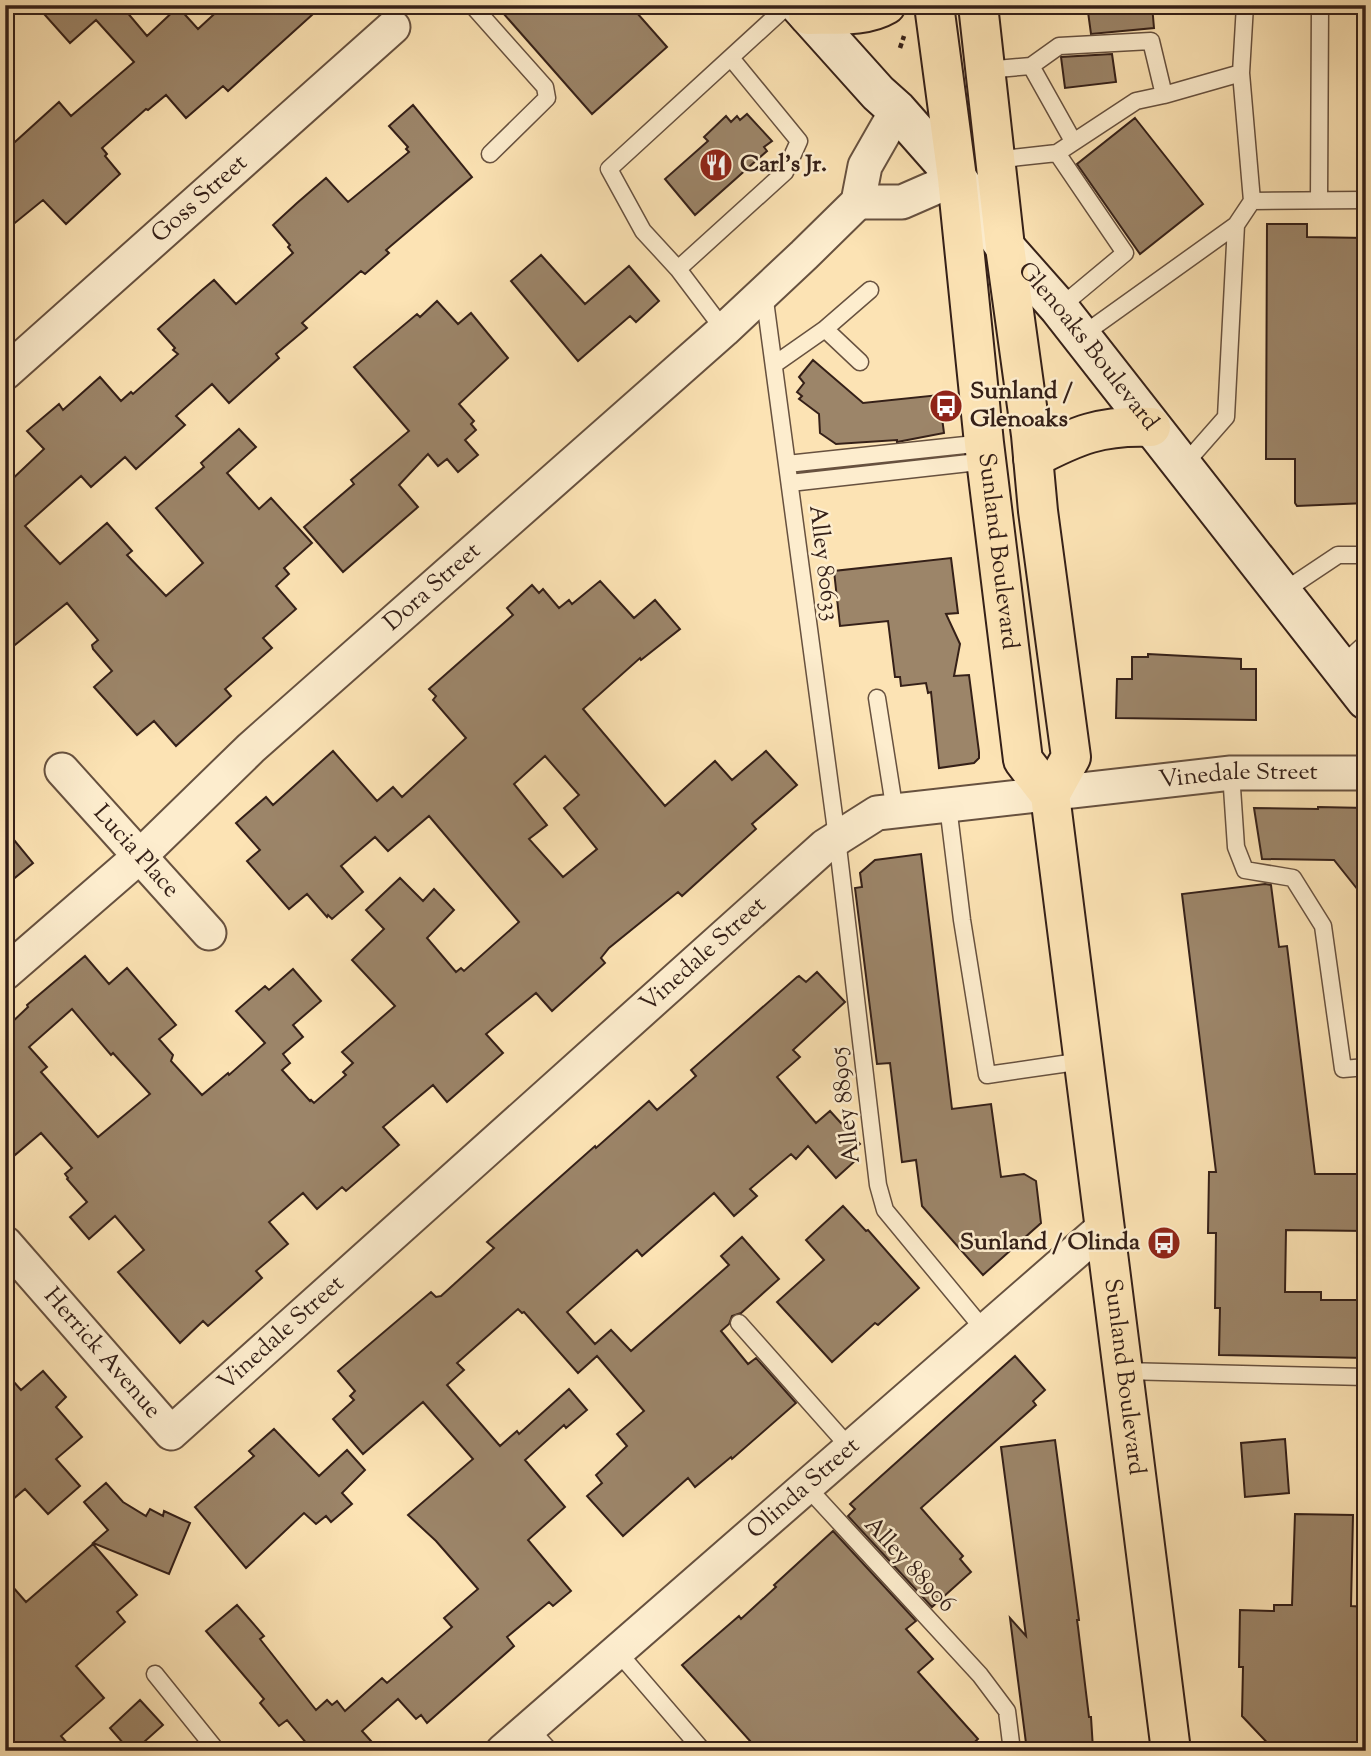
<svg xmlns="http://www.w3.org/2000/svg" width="1371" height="1756" font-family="'Sorts Mill Goudy',serif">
<rect width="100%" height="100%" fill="#fce3b4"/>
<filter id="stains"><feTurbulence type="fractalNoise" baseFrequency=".00286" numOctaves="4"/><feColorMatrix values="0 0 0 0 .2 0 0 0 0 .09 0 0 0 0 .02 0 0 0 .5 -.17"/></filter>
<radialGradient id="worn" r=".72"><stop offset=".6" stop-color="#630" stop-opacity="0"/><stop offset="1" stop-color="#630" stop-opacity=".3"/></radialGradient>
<path fill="#9c8569" stroke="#352018" stroke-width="2" fill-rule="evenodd" d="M36,5H121L147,36L178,7L198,29L224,5H323L228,91L223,86L186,118L166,95L148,110L146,109L102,148L107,154L105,156L120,174L66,224L43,200L5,231V151L59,102L71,116L134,62L96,20L70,43Z
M496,5H630L667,47L592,114Z
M1152,5L1154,28L1091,34L1088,12Z
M1112,54L1116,82L1065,88L1061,57Z
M413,105L472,177L386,250L389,253L365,274L361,271L302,323L307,328L276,354L279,358L229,403L212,384L176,416L185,425L136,469L125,457L91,487L81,476L25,526L60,564L107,523L132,551L127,555L166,596L203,563L156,508L204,467L201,463L239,429L256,447L227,473L259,509L271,498L312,543L284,568L289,574L276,586L296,609L263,638L272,648L225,689L231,696L176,746L154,721L137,735L94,687L112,671L93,649L92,645L98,640L67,603L5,653V486L44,449L27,431L59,404L63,410L100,377L121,401L131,392L133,394L178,354L173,350L175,348L158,329L202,290L214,280L236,304L293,253L288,247L290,245L273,225L297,203L326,178L348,202L409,152L406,149L408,147L389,126Z
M747,114L772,141L764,147L767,151L695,215L665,179L708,141L704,137L726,116L731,122L737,116L740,120Z
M1135,118L1203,204L1140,254L1077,164Z
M1267,224H1307V237L1366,238V503L1297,506L1295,503V459H1266Z
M541,255L585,304L629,266L659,301L636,322L630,316L578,361L511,281Z
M437,301L458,324L471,313L508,358L459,404L474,421L471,424L476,430L465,440L478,455L458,472L447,459L438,466L428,454L399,485L418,507L343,572L304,527L354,484L351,480L409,431L354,367L417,314L420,317Z
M813,360L863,403L939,395L944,433L897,442V440L836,444L820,433L819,414L799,399L802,396L797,392L804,383L799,377Z
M951,558L958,613L946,614L960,644L954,676L969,675L979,752V758L974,763L939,768L931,692L928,693L926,683L901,686L900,677H895L888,621L840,626L834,571Z
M600,581L634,618L655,600L680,629L641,660L640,658L583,709L665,806L715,761L732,780L766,751L797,785L752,824L756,829L682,896L678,892L609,948L601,958L605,963L552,1011L536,993L486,1034L503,1053L447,1102L433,1085L383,1127L399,1145L346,1191L342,1187L317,1209L303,1193L269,1222L288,1244L256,1271L262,1278L208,1326L203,1321L180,1343L118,1272L144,1250L115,1216L89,1239L70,1217L87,1202L67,1179L68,1178L65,1174L72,1168L41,1133L15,1155L5,1144V1020L9,1025L28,1007L27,1005L85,956L109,984L127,968L176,1025L159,1039L173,1055L171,1061L202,1095L228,1073L229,1075L265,1043L236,1011L265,986L269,990L293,969L321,1001L293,1025L303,1037L283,1054L290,1063L282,1070L310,1101L311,1100L314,1103L346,1075L343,1072L353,1063L342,1052L395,1006L352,960L384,929L366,910L400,878L423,901L434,889L454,910L427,938L456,972L461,968L464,971L519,922L429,816L388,851L375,837L341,866L363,892L332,919L328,915L327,917L307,894L289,909L247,861L260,850L236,823L266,797L273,805L333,751L377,801L393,787L402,797L466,738L433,700L436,696L429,689L513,615L507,608L532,585L539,593L543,589L559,608L569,600L572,604ZM545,756L579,795L564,808L597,849L563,877L529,839L547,825L514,784ZM72,1009L111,1055L113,1053L150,1094L98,1137L41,1072L47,1067L29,1047Z
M1148,654L1241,659V669H1256V720L1116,718L1117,679H1132V657H1148Z
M1318,807L1366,808V900L1334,860L1262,859L1254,808L1318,809Z
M5,829L33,863L5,886Z
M921,854L952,1109L991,1104L1001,1177L1024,1174L1036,1181L1041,1223L983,1275L922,1206L916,1160L902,1162L890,1063L877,1064L855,888L862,887L860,873L875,860Z
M1265,884L1271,885L1279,947L1287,946L1315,1174H1366V1231L1286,1230L1285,1292H1321V1300H1366V1358L1219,1355L1220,1308H1215L1216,1233H1208L1209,1172H1216L1182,894Z
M817,972L845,1002L793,1050L800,1057L777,1077L816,1123L830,1111L860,1144L849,1154L855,1161L836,1178L808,1146L796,1159L791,1154L750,1189L757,1196L734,1216L714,1193L642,1256L637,1250L567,1312L595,1344L611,1330L631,1351L729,1265L721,1256L742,1237L779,1279L741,1313L732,1316L729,1324L721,1331L748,1364L756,1358L796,1403L732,1459L731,1457L695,1487L688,1478L623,1536L587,1496L602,1483L596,1475L627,1446L617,1434L644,1411L597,1356L578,1373L524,1312L522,1313L518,1309L457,1363L464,1370L447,1385L500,1446L517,1431L519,1434L569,1389L587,1410L566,1428L564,1425L525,1460L565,1507L528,1540L571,1591L553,1606L549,1602L507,1637L514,1646L427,1723L421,1715L416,1719L398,1699L362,1731L380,1751H313L287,1720L279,1726L260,1703L264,1699L206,1631L237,1605L264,1636L260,1639L316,1710L327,1700L332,1705L337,1701L345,1711L382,1678L387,1683L452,1627L444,1618L478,1589L436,1541L408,1515L473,1459L423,1402L363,1454L333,1419L354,1400L350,1396L355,1391L338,1371L431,1292L436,1297L441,1296L494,1248L487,1242L595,1146L596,1148L649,1101L657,1110L696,1076L691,1070L797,977L799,976L806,982Z
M843,1206L866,1231L868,1230L919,1288L878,1325L875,1323L832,1362L777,1302L824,1260L806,1240Z
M1015,1356L1045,1390L1033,1401L1036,1405L921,1508L963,1556L960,1559L971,1572L932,1607L848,1516L855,1509L850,1504Z
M43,1371L66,1397L56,1407L82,1437L56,1459L80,1486L48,1514L25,1489L5,1506V1372L21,1390Z
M274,1429L319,1476L347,1450L365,1470L342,1493L352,1504L331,1522L326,1516L316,1524L304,1513L246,1568L195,1507L254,1456L249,1451Z
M1285,1439L1289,1493L1245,1497L1241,1443Z
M1055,1440L1079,1620H1077L1078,1627L1089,1717H1091L1093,1749L1027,1751L1010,1618L1026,1636L1001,1447Z
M106,1483L123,1502L146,1516L150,1509L163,1516L164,1511L190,1523L169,1574L93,1543L108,1530L84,1502Z
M1295,1514L1353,1515L1351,1606L1366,1607V1751H1275L1242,1716L1243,1667H1239L1240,1610L1274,1611V1605H1292Z
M833,1531L916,1621L906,1629L933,1659L918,1672L978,1739L965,1751H759L682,1665L739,1616L741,1619L776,1587L774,1585Z
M93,1544L137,1595L117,1612L125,1622L76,1666L104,1698L61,1736L74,1751H19L5,1735V1578L26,1602Z
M140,1700L163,1725L134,1751H130L110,1728Z"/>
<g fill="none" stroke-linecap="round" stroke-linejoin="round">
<defs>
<path id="lane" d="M472,5L545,87L547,98L490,154
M731,58L799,141L785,172L678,269L643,231L609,169L788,5
M1031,66L1073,141
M985,70L1031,66L1059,46L1151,41L1164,95
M1057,153L1125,253L1059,308
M994,160L1057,153L1136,101L1164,95L1241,73
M1319,200L1320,5
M1252,201L1366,200
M678,269L724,330
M764,293L837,838L878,1185L885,1210L985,1331
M825,329L870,290
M1081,336L1236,225L1252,201L1241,73L1245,5
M775,364L825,329L860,362
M787,464L984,443
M1182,467L1226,417L1236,225
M790,483L987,461
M1281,593L1338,555H1366
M1340,667L1366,643
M877,698L895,812
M1231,773L1236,847L1245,870L1293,878L1323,926L1343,1069L1366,1067
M948,806L962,920L987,1075L1083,1061
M739,1323L850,1448
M1123,1371L1366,1377
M806,1486L980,1675L1007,1711L1012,1751
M617,1651L703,1751
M155,1674L217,1751
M529,1728L550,1751"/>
<g id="street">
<path d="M858,202H902L957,178"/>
<path id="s1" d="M5,373L393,27"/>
<path id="s2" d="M62,770L209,933"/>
<path id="s3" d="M5,973L140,856L251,748L724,330L804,255L858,202L865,166L897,110"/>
<path id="s4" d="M5,1243L171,1433L825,846L877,813L1231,773H1366"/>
<path id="s5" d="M503,1751L1104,1227"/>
</g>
<g id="secondary">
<path id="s6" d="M799,5L878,93L897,110L957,178L1005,247L1059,308L1366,700"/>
</g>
<g id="primary">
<path id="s7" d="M934,5L957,178L984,443L1023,760L1050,795L1171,1751"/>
<path d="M978,5L1005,247L1031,435L1038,511L1071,757L1050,795"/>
<path d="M808,15C833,14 864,18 886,5"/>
<path d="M1033,458C1077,435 1101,425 1151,427"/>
</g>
</defs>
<use href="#lane" stroke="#67513f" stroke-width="19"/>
<use href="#street" stroke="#67513f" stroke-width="37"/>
<use href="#secondary" stroke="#352018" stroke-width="42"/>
<use href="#primary" stroke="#352018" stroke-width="42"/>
<path stroke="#352018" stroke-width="4.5" stroke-dasharray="5 3.5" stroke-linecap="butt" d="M900,48L904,36"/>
<use href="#lane" stroke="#fdedce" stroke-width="16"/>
<use href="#street" stroke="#fdedce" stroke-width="33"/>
<use href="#secondary" stroke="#fdedce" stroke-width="38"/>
<use href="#primary" stroke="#fce3b4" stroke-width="38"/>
</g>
<defs>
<symbol id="restaurant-disc" viewBox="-11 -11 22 22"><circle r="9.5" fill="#8f2418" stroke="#fdedce"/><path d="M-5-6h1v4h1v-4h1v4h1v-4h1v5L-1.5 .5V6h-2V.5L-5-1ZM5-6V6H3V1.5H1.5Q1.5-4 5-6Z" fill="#fff"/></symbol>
<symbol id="bus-disc" viewBox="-11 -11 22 22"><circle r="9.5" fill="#8f2418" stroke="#fdedce"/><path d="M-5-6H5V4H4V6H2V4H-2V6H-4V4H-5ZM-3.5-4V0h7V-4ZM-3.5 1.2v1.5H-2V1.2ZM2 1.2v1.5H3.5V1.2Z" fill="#fff"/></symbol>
</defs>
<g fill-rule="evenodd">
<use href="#restaurant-disc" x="697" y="146" width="38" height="38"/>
<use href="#bus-disc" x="927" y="387" width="38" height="38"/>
<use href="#bus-disc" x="1145" y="1224" width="38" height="38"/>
</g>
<g text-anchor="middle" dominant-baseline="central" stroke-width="5" stroke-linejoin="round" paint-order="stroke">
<g font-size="24" font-weight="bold" fill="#352018" stroke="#fdedce" text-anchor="start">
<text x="740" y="165">Carl's Jr.</text>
<text x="970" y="392">Sunland /<tspan x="970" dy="28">Glenoaks</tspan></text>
<text x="1140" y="1243" text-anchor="end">Sunland / Olinda</text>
</g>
<g font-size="24" fill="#352018" stroke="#fdedce">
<text stroke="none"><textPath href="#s1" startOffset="261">Goss Street</textPath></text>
<text stroke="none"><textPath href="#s6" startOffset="448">Glenoaks Boulevard</textPath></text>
<text stroke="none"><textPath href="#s7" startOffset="550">Sunland Boulevard</textPath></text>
<text transform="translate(823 563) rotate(83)">Alley 80633</text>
<text stroke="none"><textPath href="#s3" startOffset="576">Dora Street</textPath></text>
<text stroke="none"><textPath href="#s4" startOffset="1556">Vinedale Street</textPath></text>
<text stroke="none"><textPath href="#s2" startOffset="110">Lucia Place</textPath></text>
<text stroke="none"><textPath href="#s4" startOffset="968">Vinedale Street</textPath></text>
<text transform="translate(846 1105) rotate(-97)">Alley 88905</text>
<text stroke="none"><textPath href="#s4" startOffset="401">Vinedale Street</textPath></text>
<text stroke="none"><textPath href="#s4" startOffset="147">Herrick Avenue</textPath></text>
<text stroke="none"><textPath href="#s7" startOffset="1391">Sunland Boulevard</textPath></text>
<text stroke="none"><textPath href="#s5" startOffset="399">Olinda Street</textPath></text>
<text transform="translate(909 1565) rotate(47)">Alley 88906</text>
</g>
</g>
<rect width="1371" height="1756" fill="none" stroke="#fce3b4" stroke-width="28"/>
<rect x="7" y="7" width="1357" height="1742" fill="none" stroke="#352018" stroke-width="3.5"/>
<rect x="14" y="14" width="1343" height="1728" fill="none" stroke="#352018" stroke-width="2"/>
<rect width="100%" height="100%" filter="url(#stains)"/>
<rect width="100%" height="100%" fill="url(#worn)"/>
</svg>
